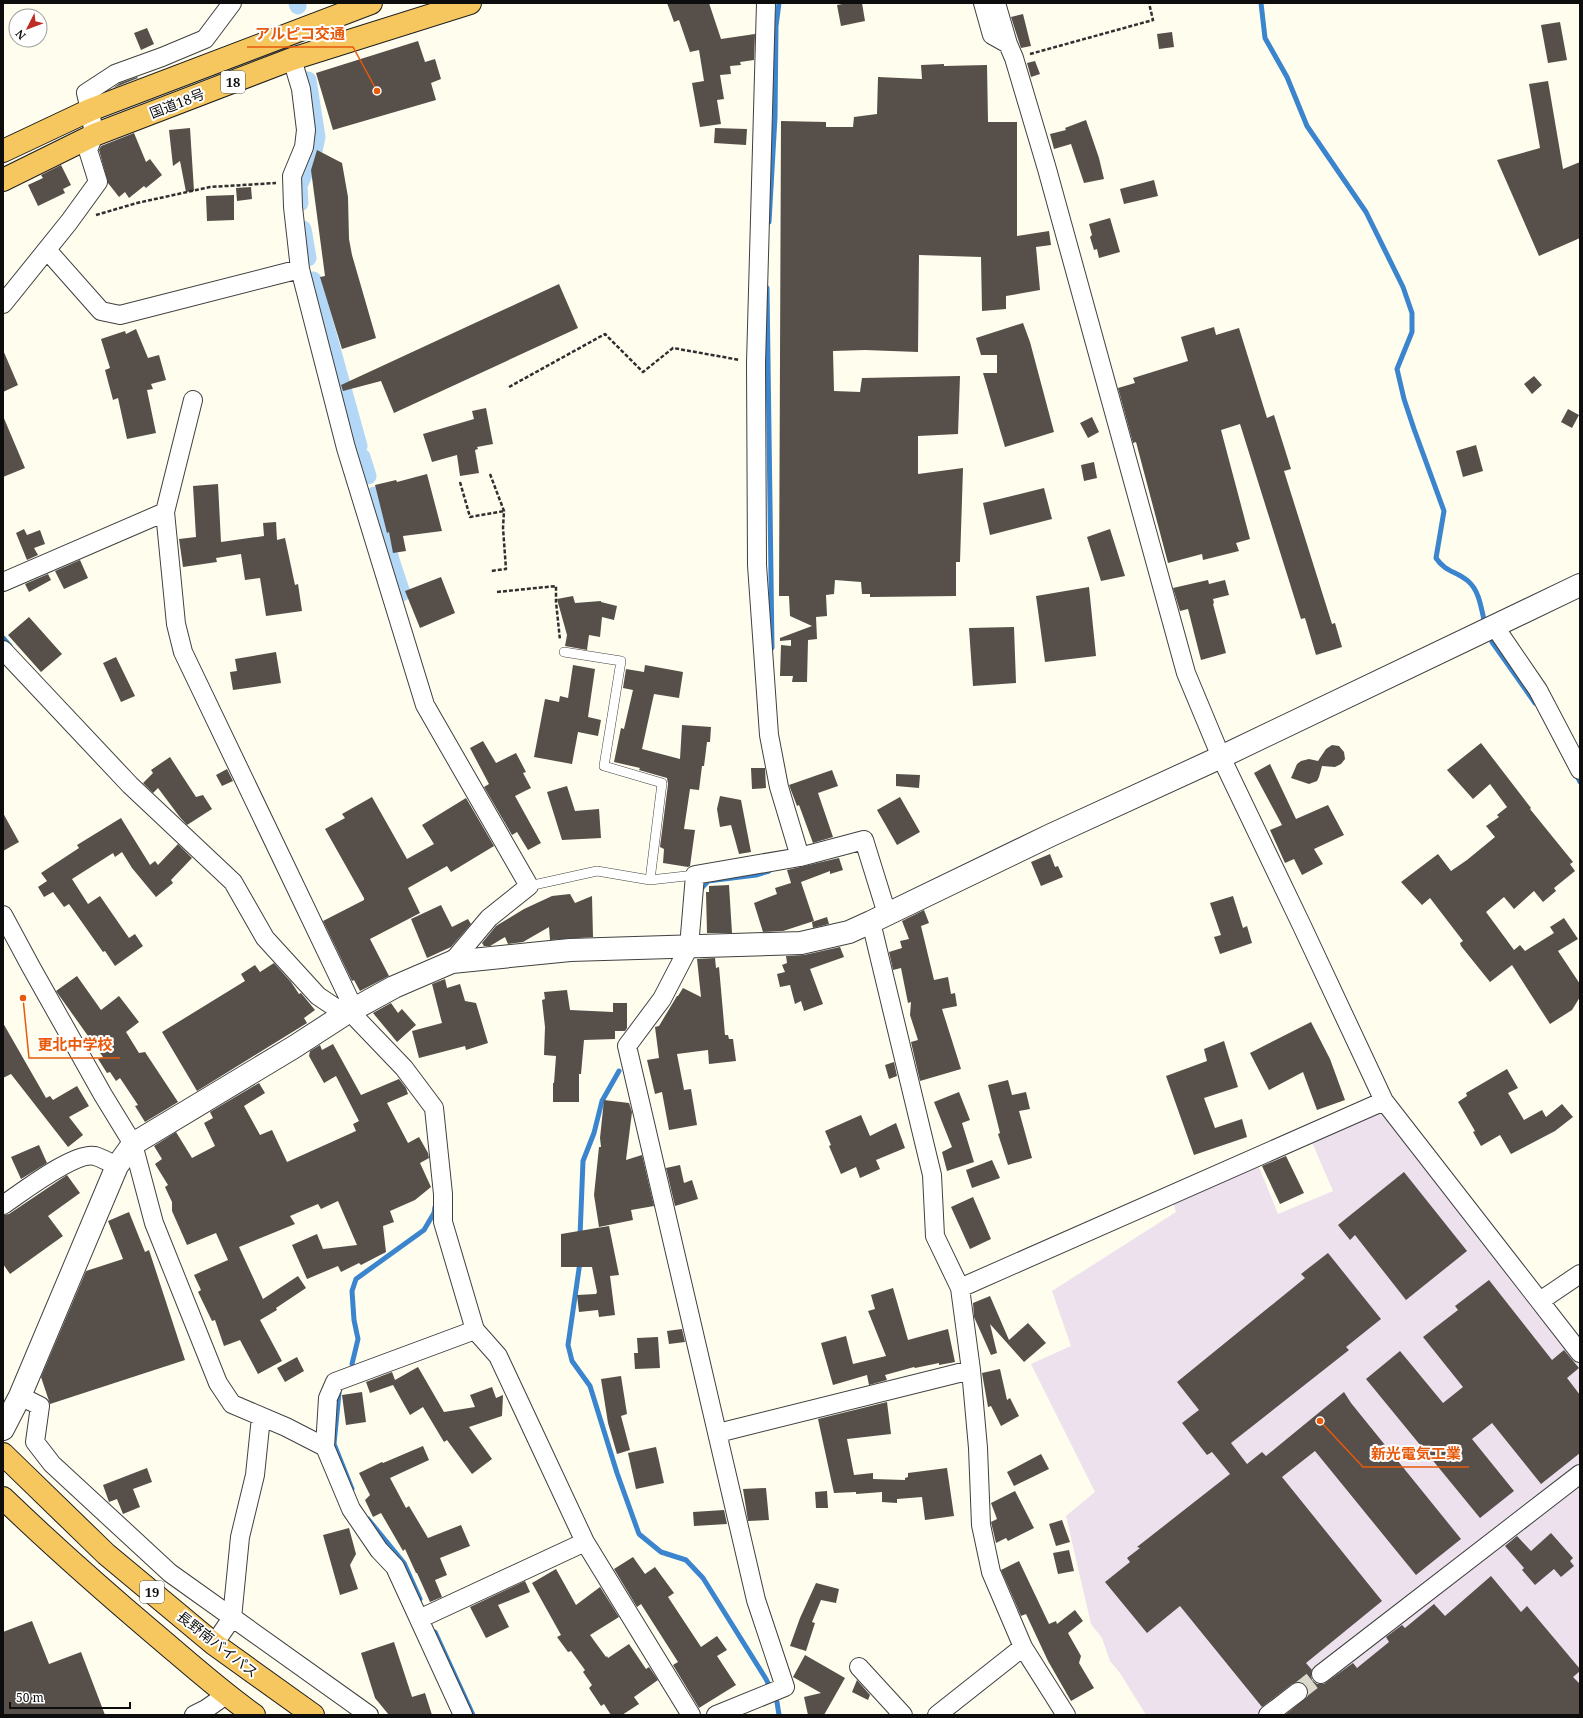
<svg xmlns="http://www.w3.org/2000/svg" width="1583" height="1718" font-family="'Noto Serif','Noto Sans JP',serif">
<rect width="100%" height="100%" fill="#fffdee"/>
<path fill="#ece1ec" d="M1376,1113L1386,1115L1580,1365V1715H1146L1120,1673L1110,1661L1102,1638L1091,1624L1066,1516L1095,1492L1031,1364L1071,1346L1052,1291L1176,1212L1171,1196L1257,1162L1278,1214L1333,1191L1311,1140Z"/>
<g fill="none" stroke-linecap="round" stroke-linejoin="round">
<path stroke="#3a85cd" stroke-width="5" d="M1261,3L1265,38L1287,77L1307,126L1366,212L1403,287L1412,313V332L1397,369L1404,399L1414,429L1444,511L1436,558C1446,573 1457,571 1469,582C1479,591 1481,607 1484,620
M769,222L775,117L776,26L779,3
M767,288L772,648
M3,638L10,646
M1492,642L1535,703
M1575,772L1580,782
M700,892V890L708,881L756,875L769,871
M580,1236L583,1161L594,1133L602,1101L619,1071
M580,1262L568,1345L572,1361L590,1386L617,1473L639,1534L661,1552L686,1560L703,1578L766,1679L777,1702L779,1715
M352,1364L358,1339L354,1320L352,1291L356,1279L424,1230L434,1213L435,1207
M339,1393L334,1444L352,1489
M368,1519L404,1563L420,1599
M435,1632L473,1715"/>
<path stroke="#b3d7f6" stroke-width="17" d="M297,3L298,6
M300,203L299,186L314,151L317,137L308,80
M303,229L308,258
M313,280L359,446
M362,457L368,476
M374,495C380,528 391,561 402,593"/>
</g>
<path fill="#564f4a" d="M667,3H709L721,39L755,34L754,60L740,62L741,65L730,66L731,74L720,75L724,99L717,100L721,124L700,127L692,83L704,81L699,50L690,52L679,20L674,22Z
M848,3H862L865,21L841,26L837,5Z
M1023,14L1031,46L1021,48L1011,17Z
M1560,22L1567,60L1548,63L1541,25Z
M147,28L154,44L141,50L134,33Z
M1172,32L1174,47L1159,49L1157,34Z
M418,41L425,62L435,59L441,79L431,83L436,100L333,130L316,73Z
M1035,61L1040,74L1031,77L1027,63Z
M944,64V66L987,65L988,122H1017V236L1049,231L1051,245L1036,247L1040,290L1006,296V309L982,311L981,257L919,255L918,352L865,350L833,351L834,391L860,392L862,378L960,376L958,434L918,436V474L963,468L960,562H956V596L870,597V594H862L861,582L835,580L834,594L826,595L827,616L816,617L817,639L808,640L807,682H792L793,676H780L781,645L791,646V640L780,641V638L812,626L790,616L789,596H779L781,121L826,122V127H853L854,117L877,114L878,77L922,79L921,65Z
M137,77L138,78L113,88L120,83Z
M1548,81L1563,169L1580,162V238L1539,256L1497,160L1540,148L1529,84Z
M1086,120L1099,158L1104,179L1084,183L1071,144L1054,149L1050,134L1066,130L1065,128Z
M190,128L194,191L186,192L180,161L173,166L169,130Z
M715,128L747,129L746,145L714,143Z
M134,133L146,162L150,159L162,175L146,188L144,186L129,198L125,192L119,197L108,183L99,150L101,146Z
M317,150L342,163L348,197L349,239L352,255L376,338L342,349L320,277L325,276L311,170Z
M61,165L71,185L63,189L65,193L38,206L28,185L43,178L41,175Z
M1154,180L1158,196L1124,204L1120,189Z
M251,187L252,199L237,201L236,188Z
M234,195V220L207,221L206,196Z
M1110,218L1120,252L1099,258L1097,249L1094,250L1090,237L1092,235L1089,224Z
M559,284L578,328L394,413L381,381L343,391L341,385Z
M1023,323L1030,342L1054,432L1005,447L983,373H997V355H981L976,338Z
M1214,327L1216,335L1239,328L1267,418L1274,415L1291,469L1284,471L1332,624L1335,623L1342,647L1316,655L1305,618L1301,619L1240,424L1221,430L1250,539L1236,543L1239,551L1203,560L1202,554L1168,563L1136,442L1133,443L1118,388L1135,383L1133,378L1188,361L1181,337Z
M136,329L148,358L159,355L166,380L151,384L153,389L147,390L156,433L127,439L118,398L113,400L105,370L110,368L101,339L125,331L126,334Z
M3,350L18,385L3,392Z
M1534,376L1542,385L1532,394L1524,384Z
M486,408L493,444L477,447L478,449L475,450L479,473L460,476L457,455L432,462L423,434L474,419L472,411Z
M1568,409L1579,415L1572,428L1561,422Z
M3,416L25,468L3,477Z
M1092,417L1099,432L1088,438L1080,423Z
M1476,445L1483,471L1463,477L1456,451Z
M1094,462L1097,478L1084,481L1081,465Z
M427,474L442,531L403,536L406,551L393,553L389,532L387,533L375,485L396,480L397,482Z
M218,484L221,542L264,536L263,523L276,522L277,540L285,538L295,585L298,584L302,611L266,616L260,578L245,580L241,554L216,558L217,562L183,567L179,539L196,537L193,486Z
M1044,488L1052,519L990,535L983,503Z
M24,529L27,535L40,530L45,544L34,548L38,555L27,560L16,533Z
M1110,529L1125,576L1101,581L1087,537Z
M80,560L88,578L64,589L55,571Z
M48,574L51,580L29,592L25,584Z
M441,577L455,613L420,628L405,591Z
M1208,580L1209,584L1225,580L1229,595L1213,599L1214,603L1213,604L1226,653L1201,660L1188,609L1180,611L1173,588Z
M1089,587L1096,656L1045,662L1036,596Z
M573,596L575,603L601,601V602L617,606L614,620L602,617L600,637L589,635L587,650L565,646L567,635L557,599Z
M29,617L62,654L41,672L8,635Z
M1014,627L1016,683L973,686L969,628Z
M276,652L281,683L233,690L230,672L237,671L235,659Z
M116,657L135,696L121,702L103,663Z
M573,665L595,669L588,717L601,720L598,736L578,732L572,764L534,757L545,699L559,702L560,696L568,698Z
M645,665L683,672L679,698L654,694L642,749L680,759L682,725L711,727L710,742H707L704,766H702L699,790L690,789L684,829L695,830L690,866L688,867L663,863L664,849L660,847L668,784L667,778L639,770L640,768L614,762L621,728L624,729L633,690L623,688L626,669L644,672Z
M483,741L496,763L516,753L526,772L523,773L531,788L515,796L541,843L528,850L517,832L512,835L484,787L489,784L470,748Z
M1481,743L1531,808L1530,809L1573,862L1570,864L1575,871L1554,888L1556,891L1543,902L1534,891L1514,909L1504,897L1486,912L1514,950L1520,945L1525,951L1554,933L1550,927L1564,918L1578,939L1558,951L1580,984V997L1572,1010L1550,1024L1512,965L1490,982L1461,946L1460,943L1463,941L1430,898L1422,905L1401,882L1438,854L1451,871L1467,860L1495,837L1486,826L1499,817L1497,815L1507,807L1490,784L1473,799L1447,770Z
M1332,745L1339,746L1344,752L1345,759L1341,764L1335,767L1322,766L1319,777L1317,781L1309,784L1291,778L1297,764L1301,761L1309,759L1318,761L1326,749Z
M170,757L196,797L203,795L212,809L187,825L179,816L158,788L153,793L143,783L153,773L151,770Z
M1270,764L1296,819L1328,805L1344,835L1314,849L1323,864L1302,875L1294,859L1285,863L1270,830L1282,825L1254,773Z
M751,768H765L766,788L752,789Z
M227,769L233,781L222,786L216,775Z
M832,770L838,786L818,793L833,837L813,843L799,805L797,806L789,785Z
M896,774L920,775L919,788L896,786Z
M567,786L575,811L599,809L601,838L562,840L547,792Z
M720,796L741,800L751,852L739,854L731,825L720,827L717,809Z
M372,797L407,859L434,844L422,825L466,798L494,846L451,872L447,866L408,888L420,913L370,939L389,976L360,991L354,980L352,981L323,921L364,900V898L325,829L345,818L342,814Z
M900,797L920,832L897,845L877,810Z
M3,813L19,842L3,851Z
M121,818L150,865L155,861L158,865L178,844L192,858L171,880L173,883L156,897L132,868L122,852L115,857L113,853L72,879L88,904L100,896L129,938L135,934L143,946L115,966L105,951L103,952L69,904L64,907L53,892L44,897L38,887L47,881L41,873L79,848L77,845Z
M1050,854L1055,867L1058,866L1063,877L1041,886L1031,862Z
M839,858L843,870L830,874V871L801,882L814,921L783,931L763,932L754,903L777,894L775,888L791,883L787,870Z
M729,885L732,933H707L706,892H709V886Z
M570,894L575,903L592,896L593,937L550,940L549,927L523,942L508,944L505,937L490,946H484L482,943L496,926L524,909L552,896Z
M1233,896L1243,928L1247,926L1252,943L1220,954L1214,937L1221,935L1210,903Z
M441,905L452,927L468,919L471,924L451,947L427,958L411,919Z
M924,910L929,923L921,926L934,980L948,977L951,994L955,993L957,1006L942,1009L961,1069L920,1081L911,1042L918,1040L910,1015L911,1002L908,1003L901,968L893,970L889,952L902,948L900,941L909,939L902,921Z
M827,917L829,924L813,928L812,922Z
M840,947L844,957L810,969L823,1004L804,1011L801,1001L795,1004L790,985L780,987L777,974L785,972L782,965L787,963L786,956L804,955Z
M715,958L716,968L719,967L725,1035H728L729,1039H733L736,1061L709,1064L708,1050L677,1054L684,1090L691,1089L697,1125L669,1130L662,1092L655,1094L647,1060L659,1058L655,1027L659,1026L677,996H678L683,988L701,997L697,959Z
M274,963L291,982L299,994L301,993L315,1010L304,1018L307,1023L197,1091L162,1032L245,981L241,974L255,965L260,972Z
M77,976L101,1010L119,996L139,1022L126,1032L139,1053L145,1052L178,1102L145,1122L135,1106L138,1105L120,1078L116,1081L110,1072L107,1073L98,1059L103,1057L56,991Z
M445,979L447,988L460,984L465,1001L476,1003L488,1043L466,1050L465,1046L419,1058L412,1031L442,1023L432,984Z
M567,990L570,1010L613,1012V1003H627V1028L625,1031H615V1039L584,1040L581,1074H579V1102H553V1083H554L556,1056L544,1055L545,1027L542,1000L545,999L544,992Z
M391,1003L398,1013L402,1009L416,1025L397,1042L373,1013Z
M1311,1022L1330,1059L1345,1100L1317,1110L1303,1072L1269,1090L1250,1053Z
M3,1023L46,1098L50,1096L53,1100L77,1086L89,1106L69,1117L83,1135L68,1147L11,1074L3,1078Z
M1224,1041L1238,1087L1204,1098L1215,1128L1242,1119L1247,1137L1194,1155L1166,1076L1207,1061L1204,1049Z
M333,1044L361,1095L399,1079L406,1088L408,1094L387,1103L408,1143L419,1137L428,1153L429,1158L420,1163L431,1187L415,1200L390,1211L394,1222L383,1226L386,1252L361,1265L359,1263L341,1272L338,1266L307,1279L292,1245L317,1234L323,1249L357,1245L338,1201L321,1209L318,1204L290,1216L295,1224L239,1247L263,1299L298,1276L306,1288L276,1308L277,1310L260,1320L282,1361L258,1374L240,1340L224,1346L215,1320L212,1321L198,1292L201,1290L194,1275L228,1260L216,1233L187,1245L172,1211V1202L165,1187L168,1185L155,1164L162,1159L154,1146L176,1132L192,1158L215,1146L204,1123L213,1118L210,1112L259,1083L265,1093L244,1106L260,1135L272,1130L287,1162L356,1131L353,1124L359,1121L336,1076L324,1083L309,1056L310,1051L320,1045L322,1050Z
M894,1062L897,1076L889,1079L885,1065Z
M1507,1069L1518,1088L1508,1093L1524,1120L1542,1110L1546,1117L1562,1104L1573,1117L1555,1131L1511,1154L1500,1135L1481,1146L1473,1132L1475,1131L1458,1102L1467,1096L1466,1093Z
M1008,1080L1012,1095L1026,1092L1030,1109L1019,1111L1032,1158L1008,1165L998,1134L1000,1133L988,1085Z
M959,1092L970,1120L962,1123L974,1162L947,1171L942,1152L952,1147L934,1102Z
M604,1100L629,1103L632,1112L626,1160L642,1155L654,1206L631,1210L633,1220L599,1227L594,1195L599,1147H601L600,1138Z
M861,1115L870,1136L896,1123L905,1148L876,1160L880,1169L860,1178L856,1167L841,1174L829,1146L831,1145L825,1131Z
M39,1145L47,1163L21,1179L11,1157Z
M1286,1156L1304,1193L1280,1204L1262,1166Z
M992,1160L1000,1178L972,1188L966,1170Z
M680,1165L684,1183L692,1180L698,1199L675,1206L666,1168Z
M1404,1172L1467,1251L1406,1300L1355,1235L1350,1240L1338,1225Z
M67,1175L80,1193L48,1216L63,1236L10,1274L3,1264V1215L9,1214Z
M973,1197L991,1239L970,1249L951,1207Z
M129,1212L145,1252L149,1250L185,1360L50,1404L41,1377L86,1271L123,1259L108,1221Z
M609,1226L619,1275L610,1276L615,1315L599,1317L598,1310L579,1312L577,1295L596,1294L597,1292L592,1267H561V1234Z
M1328,1253L1381,1319L1346,1347L1349,1350L1231,1443L1247,1464L1262,1452L1266,1456L1344,1392L1351,1403L1461,1539L1416,1575L1315,1451L1282,1477L1382,1601L1306,1663L1312,1670L1311,1675L1312,1680L1317,1684H1324L1353,1663L1357,1668L1389,1642L1386,1637L1402,1625L1405,1628L1434,1604L1445,1616L1491,1576L1521,1612L1527,1606L1580,1669V1671L1573,1677L1580,1684V1715H1285L1308,1696V1690L1306,1685L1302,1682H1297L1292,1684L1262,1707L1180,1606L1147,1633L1105,1582L1130,1562L1127,1558L1140,1548L1137,1547L1230,1474L1212,1452L1207,1455L1182,1423L1199,1410L1177,1382L1305,1278L1301,1274Z
M1489,1280L1552,1360L1564,1350L1579,1368L1567,1378L1580,1395V1453L1541,1484L1492,1423L1472,1439L1514,1491L1480,1518L1366,1379L1400,1351L1443,1403L1463,1387L1423,1337L1458,1310L1455,1306Z
M893,1288L908,1340L948,1329L955,1362L939,1365V1363L915,1368L914,1367L885,1375L887,1380L869,1385L867,1375L833,1385L821,1343L846,1336L853,1364L886,1356L868,1311L875,1309L871,1295Z
M990,1296L1009,1340L1028,1323L1046,1343L1024,1362L990,1324L997,1353L991,1355L974,1317L973,1303Z
M682,1329L685,1342L669,1344L667,1331Z
M658,1337L660,1368L635,1369L634,1353H638L637,1338Z
M297,1357L304,1371L285,1382L277,1368Z
M418,1367L444,1412L475,1407L470,1395L492,1387L496,1398L503,1395L502,1416L469,1427L492,1459L472,1474L447,1440L444,1442L423,1407L410,1415L393,1385L370,1393L366,1382L392,1372L395,1380Z
M1000,1369L1007,1400L1010,1398L1019,1416L1001,1426L991,1406L988,1407L982,1373Z
M621,1376L627,1414L621,1416L630,1450L617,1454L608,1423L601,1379Z
M362,1392L366,1422L346,1425L342,1395Z
M887,1402L891,1434L847,1439L854,1475L873,1473V1479L905,1480V1478L908,1477V1473L947,1468L954,1516L925,1520L922,1497L897,1499V1503L882,1502V1492L856,1494V1492L834,1493L818,1419Z
M423,1446L429,1460L390,1478L406,1508L409,1506L428,1538L461,1525L470,1546L440,1558L447,1575L435,1580L442,1597L430,1602L417,1573H416L405,1549L403,1551L381,1513L373,1517L365,1500L370,1495L359,1473L382,1462L383,1463Z
M656,1447L664,1483L636,1489L628,1453Z
M1041,1454L1049,1469L1014,1486L1007,1472Z
M147,1468L152,1482L133,1489L140,1507L123,1514L117,1499L109,1502L103,1485Z
M766,1488L769,1520L748,1521L743,1489Z
M827,1491L828,1508H816L815,1492Z
M1015,1491L1034,1528L1008,1541L1006,1538L996,1543L991,1522L997,1519L991,1503Z
M724,1510L727,1524L694,1526L693,1512Z
M1062,1520L1070,1542L1056,1546L1049,1524Z
M349,1528L356,1554L350,1565L358,1589L340,1595L323,1535Z
M1551,1533L1573,1558L1570,1561L1574,1566L1561,1577L1554,1569L1535,1585L1522,1570L1524,1568L1505,1546L1517,1536L1531,1551Z
M1069,1550L1074,1571L1058,1574L1053,1553Z
M633,1557L645,1574L655,1567L674,1593L668,1597L701,1647L717,1636L727,1650L717,1656L736,1685L699,1708L673,1665L678,1662L641,1604L637,1607L614,1569Z
M1019,1561L1049,1624L1056,1621L1057,1624L1075,1610L1083,1621L1068,1633L1081,1656L1079,1663L1094,1688L1071,1701L1048,1661L1026,1614L1021,1616L1001,1570Z
M556,1569L576,1605L600,1587L619,1617L590,1635L606,1657L607,1656L608,1658L629,1644L646,1669L649,1667L658,1680L634,1697L639,1704L622,1715H611L604,1704L601,1706L589,1688L592,1685L583,1672L585,1670L571,1651L568,1652L557,1637L561,1635L532,1583Z
M525,1581L530,1592L498,1605L509,1627L486,1638L470,1607Z
M816,1583L839,1589L836,1603L821,1600L812,1622L815,1623L806,1651L790,1646L800,1618Z
M32,1621L49,1664L81,1652L105,1715H3V1632Z
M394,1642L412,1697L425,1693L432,1715H389L375,1698L361,1653Z
M805,1655L845,1678L824,1715H808L804,1697L821,1693L793,1677Z
M857,1680L870,1695L868,1700L852,1692Z"/>
<g fill="none" stroke-linecap="round" stroke-linejoin="round">
<path stroke="#dbd9cc" stroke-width="18" stroke-dasharray="18 9" stroke-linecap="butt" d="M1298,1692L1321,1674"/>
<defs>
<path id="service" d="M564,652L621,661L604,766L662,783L650,880L695,875
M529,886L597,871L650,880"/>
<path id="minor" d="M983,3L992,35L1008,44
M996,3L1008,44L1014,58L1047,169L1186,673L1221,757L1302,926L1384,1101L1580,1353
M292,59L301,89L306,130L304,147L292,176L293,207L300,269L346,448L425,705L529,886L489,918L452,962
M47,250L101,311L120,315L300,269
M3,304L69,222L98,182L88,150L94,135L90,110L86,93L115,74L162,57L205,39L232,3
M193,400L165,512L176,624L183,652L354,1009L357,1019L404,1068L434,1108L443,1194V1222L475,1330L498,1356L585,1542
M3,582L165,512
M1495,627L1538,690L1580,770
M3,650L130,785L233,882L265,938L318,996L345,1014
M800,857L864,840L887,914
M3,915L31,967L103,1095L133,1144L154,1223L218,1383L232,1404L286,1427L325,1447L351,1509L379,1550L395,1567L463,1715
M871,922L932,1175L935,1236L960,1288L971,1370L978,1448L981,1525L991,1572L1023,1647L1066,1715
M3,1205C21,1193 75,1151 95,1156C102,1158 110,1163 117,1166
M960,1288L1384,1101
M1540,1301L1580,1274
M20,1396L40,1406L35,1442L52,1464L170,1573L369,1715
M718,1433L971,1370
M325,1447L328,1398L335,1382L475,1330
M419,1619L585,1542L691,1715
M214,1644L232,1618L240,1537L255,1475L261,1417
M859,1667L903,1715
M1321,1674L1580,1474
M194,1715L206,1709L226,1695
M716,1715L785,1687L756,1600L627,1046L662,999L689,947L695,875L800,857L779,787L769,735L757,565L756,363L766,3
M937,1715L1023,1647
M1268,1715L1298,1692"/>
<path id="tertiary" d="M3,1429L20,1396L117,1166L133,1144L294,1047L345,1014L394,987L452,962L570,950L801,943L849,932L871,922L1051,835L1221,757L1580,585"/>
<path id="trunk" d="M3,151L90,110L371,3
M3,180L94,135L292,59L470,3
M3,1454L106,1554L214,1644L313,1715
M3,1498C53,1546 105,1592 157,1636C189,1663 220,1691 254,1715"/>
</defs>
<use href="#service" stroke="#404040" stroke-width="10"/>
<use href="#minor" stroke="#404040" stroke-width="20"/>
<use href="#tertiary" stroke="#404040" stroke-width="24"/>
<use href="#trunk" stroke="#1e1e1e" stroke-width="24"/>
<path stroke="#2f2f2f" stroke-width="2.5" stroke-dasharray="4 2" stroke-linecap="butt" d="M1030,54L1153,20L1149,3
M96,215L137,203L210,187L276,183
M509,387L605,334L643,372L673,348L740,360
M490,474L504,511L503,528L506,569L491,571
M460,482L470,517L504,511
M497,592L556,586V602L560,640"/>
<use href="#service" stroke="#fff" stroke-width="9"/>
<use href="#minor" stroke="#fff" stroke-width="18"/>
<use href="#tertiary" stroke="#fff" stroke-width="22"/>
<use href="#trunk" stroke="#f6c75e" stroke-width="22"/>
</g>
<g text-anchor="middle" dominant-baseline="central" stroke-width="4" stroke-linejoin="round" paint-order="stroke">
<g fill="#fff" stroke="#565656" stroke-width="1">
<rect x="221" y="71" width="24" height="22" rx="3"/>
<rect x="140" y="1581" width="24" height="22" rx="3"/>
</g>
<g font-size="13" font-weight="bold" fill="#0d0d0d">
<text x="233" y="82">18</text>
<text x="152" y="1592">19</text>
</g>
<g font-size="14" fill="#0d0d0d" stroke="#fff">
<text transform="translate(177 103) rotate(-21)">国道18号</text>
<text transform="translate(218 1644) rotate(38)">長野南バイパス</text>
</g>
</g>
<path fill="none" stroke="#e8590c" stroke-width="1.5" d="M377 91L353 47H247M23 998L29 1058H120M1320 1421L1363 1467H1469"/>
<g fill="#e8590c" stroke="#fff" stroke-width="1.5">
<circle cx="377" cy="91" r="4"/>
<circle cx="23" cy="998" r="4"/>
<circle cx="1320" cy="1421" r="4"/>
</g>
<g font-size="15" text-anchor="middle" font-weight="bold" fill="#e8590c" stroke="#fff" stroke-width="4" stroke-linejoin="round" paint-order="stroke">
<text x="300" y="39">アルピコ交通</text>
<text x="75" y="1050">更北中学校</text>
<text x="1416" y="1459">新光電気工業</text>
</g>
<rect width="1583" height="1718" fill="none" stroke="#0d0d0d" stroke-width="8"/>
<g transform="translate(28 28) rotate(228)"><circle r="19" fill="#ffffff" stroke="#9e9e9e"/>
<path d="M0-3L7 15L0 10L-7 15Z" fill="#bd2c26"/>
<text y="-6" font-size="11" font-weight="bold" text-anchor="middle" fill="#0d0d0d">N</text>
</g>
<path d="M10 1702v6h120v-6" fill="none" stroke="#0d0d0d" stroke-width="2"/>
<text x="16" y="1702" font-size="12" fill="#0d0d0d" stroke="#ffffff" stroke-width="3" paint-order="stroke">50 m</text>
</svg>
